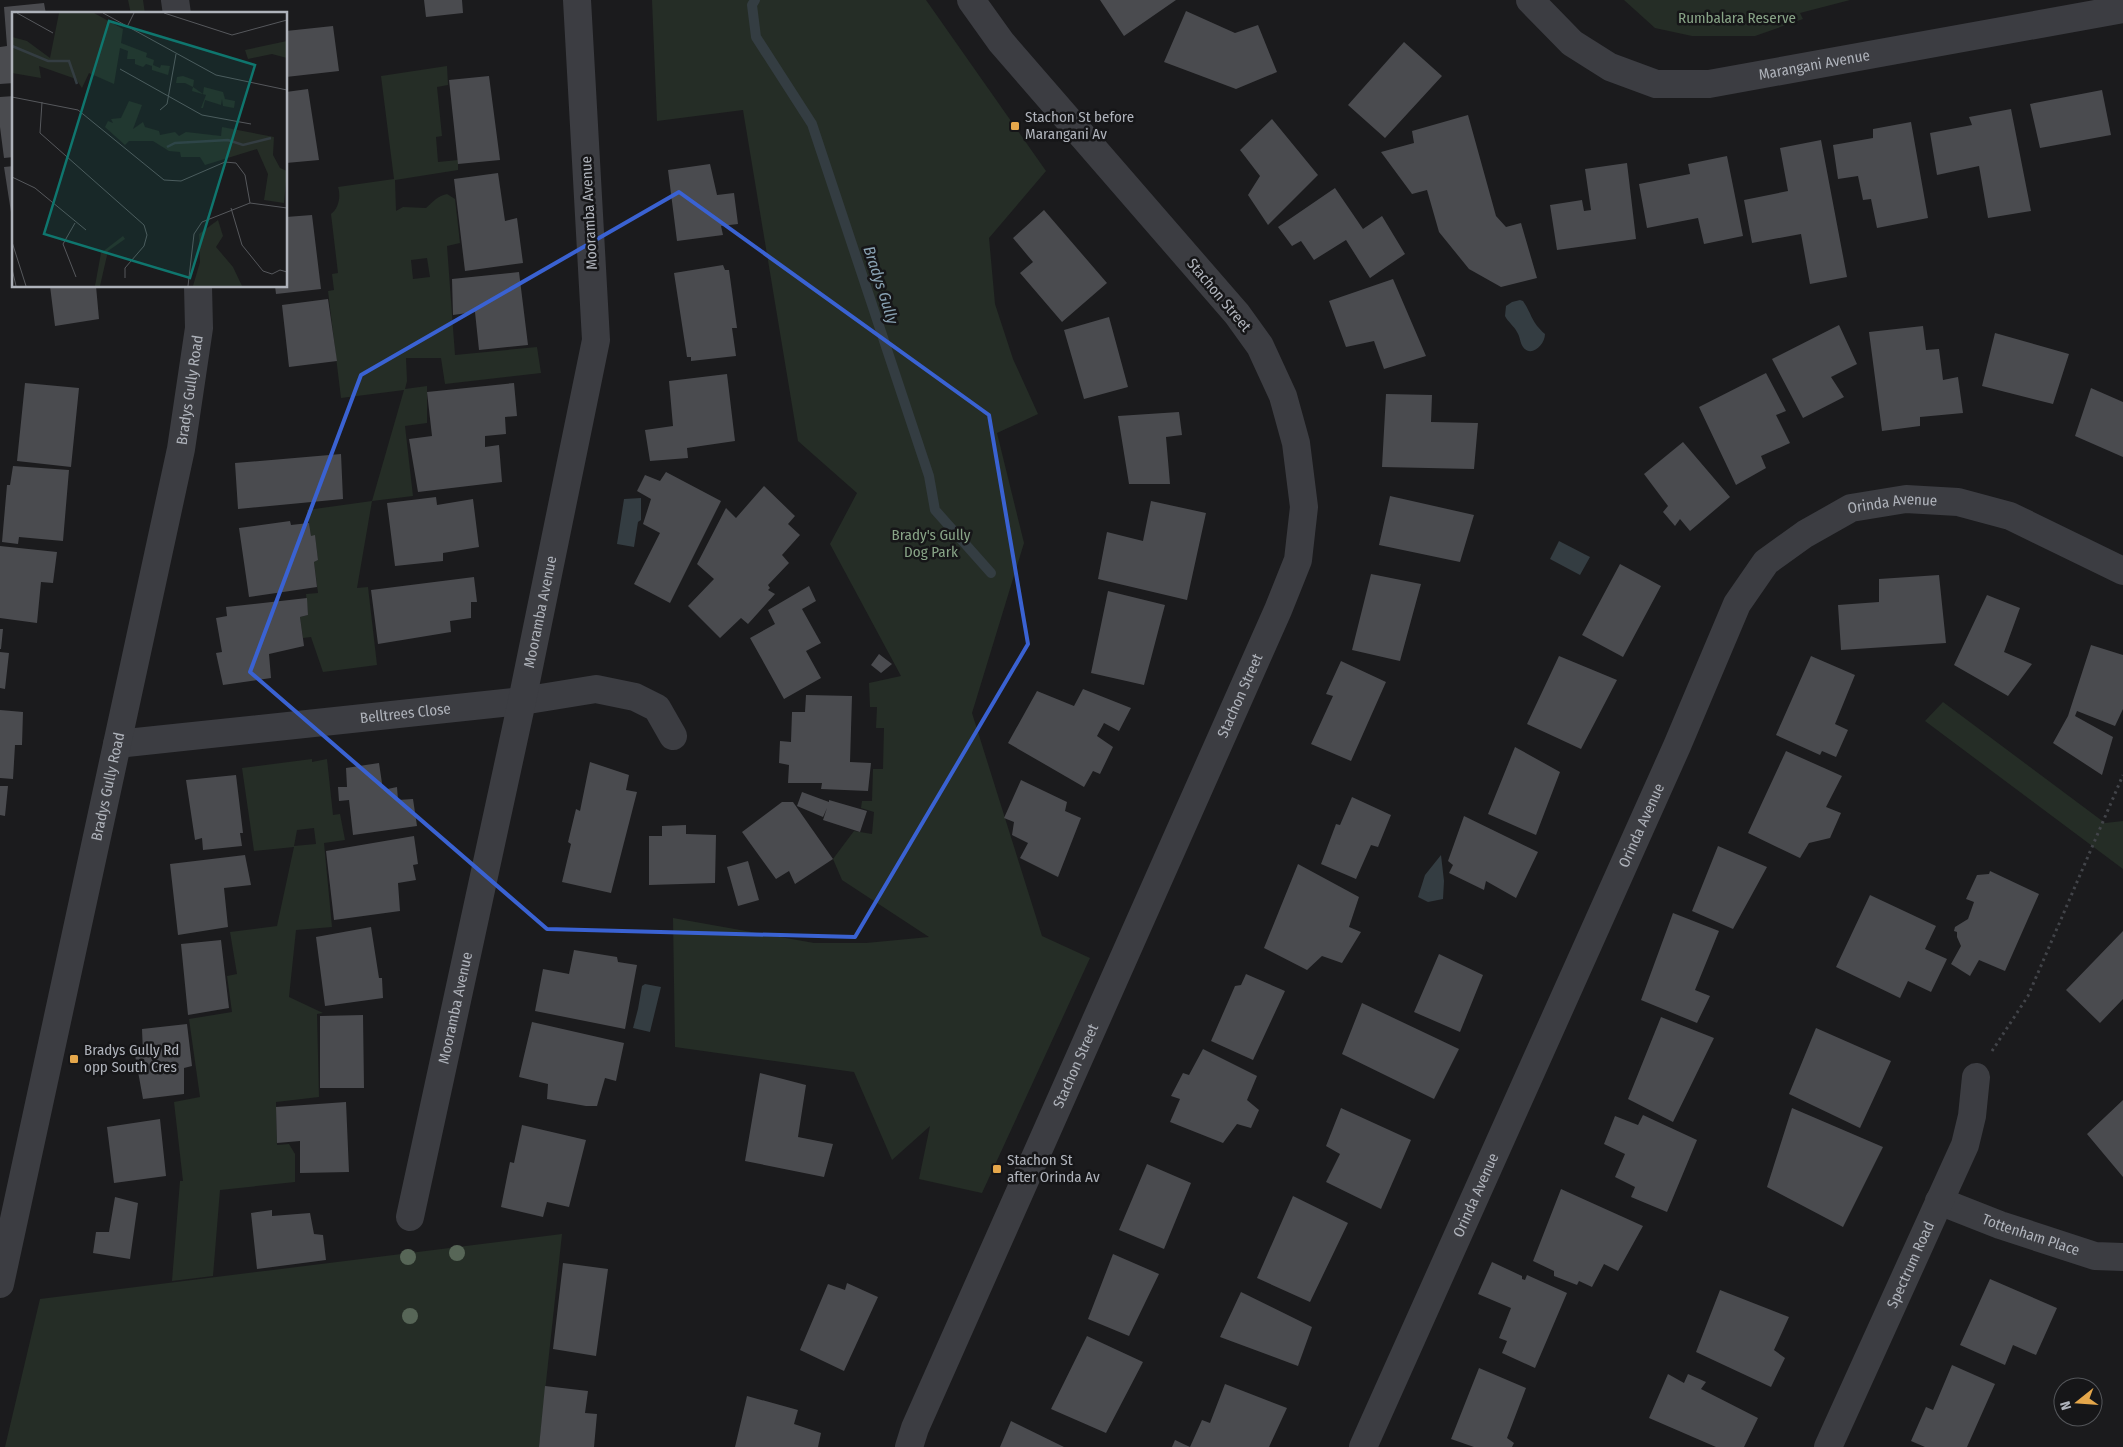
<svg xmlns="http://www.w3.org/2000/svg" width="2123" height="1447" font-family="'Fira Sans Condensed',sans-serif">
<rect width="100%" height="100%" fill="#1b1b1d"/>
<path fill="#252d26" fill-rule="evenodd" d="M128,0H143L145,14H131Z
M652,0H926L1046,171L989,238L995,304L1013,359L1038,414L997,433L1024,543L972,713L1042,936L1090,958L982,1193L919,1179L930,1126L892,1160L854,1072L675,1047L673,918L814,943H866L929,937L842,880L833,859L854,831L872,834L874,812L861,808L862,801H872L873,769H883L884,728H876L877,707H870L869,683L901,676L830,544L857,493L798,441L743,110L657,121Z
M1624,0H1850L1800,13L1803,19L1755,36H1692L1655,28Z
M447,66L448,85L437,87L442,136L436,137L438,162L458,160V170L395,180L396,211L403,207L426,208C433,202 437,196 447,194L455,199L460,243L447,246L455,355L537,347L541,373L445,384L441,358H406L407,381L405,389L427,386V423L405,426L413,496L372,501L357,588L368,587L377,665L323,672L311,637L303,638L300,617L308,615L306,594L318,593L314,562L318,560L315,536H311L307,510L372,501L404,390L341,398L328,291L334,290L332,274L338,273L331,214C339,208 341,196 338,187L394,179L381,76ZM427,258L430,277L413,279L411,260Z
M1943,702L2105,823L2123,821V869L1925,721Z
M312,759V762L327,759L333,815L340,814L345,840L324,843L332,927L296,930L289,997L323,1013L317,1014L319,1097L276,1102L277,1145L289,1144L295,1154V1182L220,1190L213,1276L172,1281L180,1181H183L174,1102L200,1097L189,1019L232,1012L227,976L237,974L230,932L277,926L294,847L254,851L242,768ZM314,828L316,844L294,846L297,830Z
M562,1234L539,1447H5L40,1299Z"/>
<path fill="#343d42" d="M1520,300L1523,301C1532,314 1531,322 1545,334C1545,345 1531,358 1523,347C1520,343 1520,336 1517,332C1514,326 1508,322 1505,316L1506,306L1512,302Z
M641,498V520L638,522L634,547L617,544L624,499Z
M1559,541L1590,557L1580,575L1550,559Z
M1441,855L1444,881L1443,899L1428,902L1418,897L1425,875Z
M645,984L661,987L650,1032L633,1028L638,1009L642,986Z"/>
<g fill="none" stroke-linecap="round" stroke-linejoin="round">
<path stroke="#343d42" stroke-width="10" d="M755,0L752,5L756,37L812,124L929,476L935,510L991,573"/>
</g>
<path fill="#4a4b4f" d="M424,0H462L463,13L426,17Z
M1100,0H1176L1124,36Z
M44,3L46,14H14V83L0,84V47L7,46L4,7Z
M1186,11L1235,33L1258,25L1277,72L1236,89L1164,62Z
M333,26L339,71L286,77V31Z
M1404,42L1442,76L1385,138L1348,105Z
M489,76L500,160L458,164L449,80Z
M308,89L319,160L286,163V92Z
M2102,90L2111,135L2040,148L2030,104Z
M14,96V157L4,158L0,127V97Z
M2011,109L2031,211L1988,218L1979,166L1937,175L1930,133L1972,125L1969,117Z
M1468,115L1496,216L1506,227L1521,223L1537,278L1501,287L1469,269L1439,232L1427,190L1412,194L1381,152L1414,143L1412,131Z
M1272,119L1318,175L1268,225L1248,195L1260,176L1240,150Z
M1911,122L1928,218L1877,228L1871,199L1863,200L1858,176L1838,179L1833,145L1873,138V129Z
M1821,140L1847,277L1810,284L1801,234L1752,243L1744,200L1788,191L1780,148Z
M1727,156L1743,236L1704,244L1698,218L1647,228L1639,184L1690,174L1688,164Z
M1627,163L1636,239L1557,250L1550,205L1582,200L1584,211L1591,210L1585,169Z
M710,164L717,195L734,193L738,224L721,226L723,235L677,241L668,170Z
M14,166V225H13L4,167Z
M498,173L505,221L517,218L523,263L465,271L454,179Z
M1335,188L1363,229L1382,216L1405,254L1370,278L1346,240L1314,260L1301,241L1292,246L1278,227Z
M1044,210L1107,283L1062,322L1020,273L1033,262L1013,238Z
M312,215L321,289L276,294L275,286H286V217Z
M723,265L725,270H729L737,328H732L736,356L691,361V357H687L674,273Z
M519,272L528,345L479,350L475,312L453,315L452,279Z
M1393,279L1426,356L1384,369L1374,341L1346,347L1329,301Z
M50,286H96L99,319L55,326Z
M328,299L337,361L289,367L282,305Z
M1109,317L1128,387L1084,399L1064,330Z
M1839,325L1857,364L1831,377L1844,397L1803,418L1772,359Z
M1923,326L1926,350L1939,349L1943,380L1958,377L1963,413L1920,417V426L1882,431L1869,332Z
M1995,333L2069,354L2053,404L1982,386Z
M1766,373L1786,411L1776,415L1790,443L1761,456L1766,468L1736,485L1699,407Z
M727,374L735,441L687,448L688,458L650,461L645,430L673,426L669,381Z
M25,383L79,388L71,467L17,461Z
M514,383L517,416L505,417L506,434L485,436V447L499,445L502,482L418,492L409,439L432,436L427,392Z
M2091,388L2123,402V457L2075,436Z
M1386,394L1432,395L1431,422L1478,423L1474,469L1382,467Z
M1179,412L1182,435L1166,437L1170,484H1129L1118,416Z
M1683,442L1730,497L1690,531L1680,519L1675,526L1663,512L1668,506L1644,474Z
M341,454L343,499L238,509L235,463Z
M13,466L69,470L63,541L19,537L18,544L2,542L7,485H10Z
M666,472L721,501L670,603L634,584L660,533L643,524L651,499L637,491L645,475L660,481Z
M764,486L795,516L788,524L800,535L782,555L789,563L768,585L770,588L768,590L775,594L748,624L741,618L720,638L688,606L714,579L697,564L726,508L736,518Z
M1390,496L1474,515L1460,562L1379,545Z
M436,497L437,505L473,499L479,547L443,553V561L395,566L387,503Z
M1151,501L1206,513L1187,600L1098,579L1107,532L1143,541Z
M290,521L291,525L309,523L311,536L315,535L318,560L314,562L317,587L249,597L239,528Z
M0,546L57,552L53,583L41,582L37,623L0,618Z
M1620,564L1661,586L1623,657L1582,635Z
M1371,574L1421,584L1400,661L1352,650Z
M1939,575L1946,643L1841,650L1838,605L1879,602V579Z
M474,577L477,602H471V618L450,621L451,632L378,644L371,590Z
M809,586L816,601L802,609L821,643L806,651L821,678L784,699L750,638L775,624L768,610Z
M1108,591L1165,605L1144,685L1091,673Z
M1987,595L2020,608L2004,652L2032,664L2008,696L1954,665Z
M307,598L308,615L300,617L304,646L269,654L271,678L223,685L216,653L222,652L216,618L227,616L226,607Z
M0,629H3L1,649H0Z
M2091,645L2123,655V709L2115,726L2077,711L2075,716L2113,737L2102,775L2053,743L2068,716Z
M0,652L9,653L5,689L0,688Z
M879,654L892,664L881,673L871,665Z
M1559,656L1617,680L1581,749L1527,724Z
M1811,656L1855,675L1835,724L1848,730L1836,757L1822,751L1820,755L1776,735Z
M1341,661L1386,682L1351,761L1311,744L1333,696L1326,694Z
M1083,689L1131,708L1119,731L1104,723L1097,736L1113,747L1100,774L1093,771L1084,787L1008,743L1037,691L1074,706Z
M806,695L852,696L850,762L871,763L868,791L821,789L822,783H788L789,765L779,763L780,741L791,742L792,712H805Z
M0,710L23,712L22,745H15L13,779L0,778Z
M1515,747L1560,772L1536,835L1488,814Z
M1786,751L1842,776L1826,807L1841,813L1830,838L1809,843L1800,858L1748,833Z
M590,762L629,775L626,790L637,792L611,893L562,882L571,844L568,842L576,809L580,811Z
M379,763L383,790L397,787L398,800L413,799L417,826L353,835L349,800L339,801L338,787H347L346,768Z
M236,775L243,833H240L242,846L203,850L202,838L195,840L186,780Z
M1021,780L1067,802L1065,811L1081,818L1058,877L1020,858L1028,843L1012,835L1014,822L1004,818Z
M0,786H8L5,816L0,815Z
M802,792L829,802V800L867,811L860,832L823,820L827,808L823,817L797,806Z
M1352,797L1391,815L1378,847L1371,845L1356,879L1321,864L1336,824L1340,825Z
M782,802H793L833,859L795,884L789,871L776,879L742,832Z
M1464,816L1538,852L1516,898L1486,881L1484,890L1449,873L1453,865L1448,861Z
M686,825V834L716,835L715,883L649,885V836H662V826Z
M414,836L418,864L413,865L416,880L398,883L400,911L334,920L326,851Z
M1718,846L1767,867L1733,929L1692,911Z
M245,855L251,885L224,888L228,927L178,935L170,864Z
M748,861L759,900L738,906L727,867Z
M1298,864L1359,897L1349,927L1361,932L1342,963L1322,956L1307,970L1264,948Z
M1990,871L2039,894L2005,971L1979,960L1970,976L1951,964L1961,946L1957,937V932L1954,931L1955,927L1968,919L1974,902L1966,899L1977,875L1989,874Z
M1870,895L1936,926L1925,949L1947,959L1931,992L1908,981L1900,998L1836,967Z
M1673,913L1719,931L1695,990L1710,996L1697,1023L1641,1000Z
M371,927L379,978H382L383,998L325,1006L316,937Z
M2123,931V999L2100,1023L2066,990Z
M221,940L229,1008L188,1015L181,944Z
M574,950L617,957L618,962L637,965L625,1029L535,1011L543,969L569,974Z
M1439,954L1483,975L1460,1032L1414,1012Z
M1246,974L1285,991L1253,1060L1211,1041L1235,986L1241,985Z
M1362,1003L1459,1049L1434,1099L1342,1054Z
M363,1015L364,1088H320V1016Z
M1661,1017L1714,1038L1673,1122L1628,1099Z
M532,1022L624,1043L616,1081L605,1078L597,1106H586L547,1099L548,1084L519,1077Z
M187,1024L192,1066L184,1068V1094L143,1099L135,1055L143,1053L142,1029Z
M1816,1028L1891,1061L1860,1128L1789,1094Z
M1203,1049L1257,1076L1247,1100L1259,1110L1251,1128L1237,1124L1223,1143L1170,1122L1180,1099L1171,1096L1183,1073L1189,1075Z
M760,1073L806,1085L798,1137L833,1144L824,1177L745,1161Z
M2123,1100V1177L2087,1134Z
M346,1102L349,1172L300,1173V1141L277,1143L276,1107Z
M1341,1108L1411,1140L1381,1209L1326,1182L1340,1154L1326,1146Z
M1792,1108L1883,1147L1843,1227L1767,1187Z
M1643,1115L1697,1140L1667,1212L1631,1197L1635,1187L1615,1177L1625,1154L1604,1144L1615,1116L1638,1125Z
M160,1119L166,1176L114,1183L107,1127Z
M522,1125L586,1140L569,1207L547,1202L543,1217L501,1207L510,1162L514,1163Z
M1147,1164L1191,1183L1164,1249L1119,1230Z
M1561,1189L1643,1226L1618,1271L1604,1264L1592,1287L1579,1281L1577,1285L1554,1276V1271L1533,1261Z
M1293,1196L1348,1223L1310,1302L1257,1278Z
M115,1197L138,1203L130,1259L93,1253L96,1232H109Z
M272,1210V1216L310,1213L314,1234L323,1235L326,1260L257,1269L251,1213Z
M1113,1254L1159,1274L1129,1336L1088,1319Z
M1492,1262L1522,1276V1279L1525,1280L1527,1275L1567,1293L1535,1368L1502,1353L1507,1341L1499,1338L1511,1308L1478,1294Z
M563,1263L608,1269L596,1356L553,1349Z
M1990,1279L2057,1308L2036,1355L2013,1345L2005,1365L1960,1345Z
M847,1283L878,1297L844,1371L800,1350L828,1284L845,1290Z
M1720,1290L1789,1317L1774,1350L1785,1358L1771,1387L1696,1352Z
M1241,1292L1312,1327L1298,1366L1220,1337Z
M1087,1336L1143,1362L1106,1433L1051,1409Z
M1952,1365L1995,1384L1967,1447H1925L1911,1441L1926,1407L1933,1410Z
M1479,1368L1526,1388L1507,1438L1514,1443L1512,1447H1474L1451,1439Z
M1668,1374L1684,1383L1688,1374L1706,1382L1701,1389L1758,1418L1744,1447H1716L1649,1418Z
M1225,1384L1287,1408L1269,1447H1172L1175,1440L1190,1447L1202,1420L1210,1423Z
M545,1386L588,1391L585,1413L597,1414L594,1447H539Z
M747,1396L798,1410L794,1424L821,1433L818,1447H735Z
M1011,1421L1064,1447H1000Z"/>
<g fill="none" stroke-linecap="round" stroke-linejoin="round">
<path stroke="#424449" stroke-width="3" stroke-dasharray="2.5 4" stroke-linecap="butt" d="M1992,1051L2028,996L2123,775"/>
<g stroke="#3c3d42" stroke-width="28">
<path d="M175,0L177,14"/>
<path id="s1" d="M1530,0L1572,43L1610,67L1656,84H1709L2123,9"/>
<path id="s2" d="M117,744L522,701L596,689L635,697L657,708L673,736"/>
<path id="s3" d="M1939,1201L2000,1225L2095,1256L2123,1257"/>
<path id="s4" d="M410,1217L522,701L596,340L577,0"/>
<path id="s5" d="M0,1284L181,449L199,328L198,286"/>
<path id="s6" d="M909,1447L915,1428L1278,610L1298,560L1304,507L1296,443L1283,396L1260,346L1237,314L1001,42L971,0"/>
<path id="s7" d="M1363,1447L1677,746L1737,604L1766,562L1805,534L1851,508L1906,499L1958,502L2010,516L2123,571"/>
<path id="s8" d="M1828,1447L1965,1145L1972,1116L1976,1077"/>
</g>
</g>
<g fill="#576657">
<circle cx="457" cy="1253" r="8"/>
<circle cx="408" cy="1257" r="8"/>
<circle cx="410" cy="1316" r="8"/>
</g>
<path fill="none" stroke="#3a62d2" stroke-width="4" stroke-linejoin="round" d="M679,192L989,415L1028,644L855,937L547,929L250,672L361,375Z"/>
<g fill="#e5a74b" stroke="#161618" stroke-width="2">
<rect x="1010" y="121" width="10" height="10" rx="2.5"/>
<rect x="69" y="1054" width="10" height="10" rx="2.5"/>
<rect x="992" y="1164" width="10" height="10" rx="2.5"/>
</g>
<g text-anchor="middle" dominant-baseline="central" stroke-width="5" stroke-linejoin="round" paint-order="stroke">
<g font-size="15" fill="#88a487" stroke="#161618">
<text x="1737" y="18">Rumbalara Reserve</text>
<text x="931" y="535">Brady's Gully<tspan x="931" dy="17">Dog Park</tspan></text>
</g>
<g font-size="15" fill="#afb3bb" stroke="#161618">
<text stroke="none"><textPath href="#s1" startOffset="314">Marangani Avenue</textPath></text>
<text transform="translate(589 213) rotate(-93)">Mooramba Avenue</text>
<text transform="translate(1219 295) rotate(50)">Stachon Street</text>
<text stroke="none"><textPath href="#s5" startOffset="914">Bradys Gully Road</textPath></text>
<text stroke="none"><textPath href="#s7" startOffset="1116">Orinda Avenue</textPath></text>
<text stroke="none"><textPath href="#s4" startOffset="619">Mooramba Avenue</textPath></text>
<text stroke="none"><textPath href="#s6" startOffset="821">Stachon Street</textPath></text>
<text stroke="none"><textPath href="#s2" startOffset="290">Belltrees Close</textPath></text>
<text stroke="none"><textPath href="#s5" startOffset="509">Bradys Gully Road</textPath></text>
<text stroke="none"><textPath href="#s7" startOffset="681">Orinda Avenue</textPath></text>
<text stroke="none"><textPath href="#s4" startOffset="214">Mooramba Avenue</textPath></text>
<text stroke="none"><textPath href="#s6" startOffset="416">Stachon Street</textPath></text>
<text stroke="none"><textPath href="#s7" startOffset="276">Orinda Avenue</textPath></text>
<text stroke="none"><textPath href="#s3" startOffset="98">Tottenham Place</textPath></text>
<text stroke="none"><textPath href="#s8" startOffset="200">Spectrum Road</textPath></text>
</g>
<g font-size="15" fill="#afb3bb" stroke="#161618" text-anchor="start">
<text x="1025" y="117">Stachon St before<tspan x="1025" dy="17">Marangani Av</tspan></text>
<text x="84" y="1050">Bradys Gully Rd<tspan x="84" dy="17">opp South Cres</tspan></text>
<text x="1007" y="1160">Stachon St<tspan x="1007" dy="17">after Orinda Av</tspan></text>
</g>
<g font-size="16" font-style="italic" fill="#89a2b3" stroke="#161618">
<text transform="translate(881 285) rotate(72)">Bradys Gully</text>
</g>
</g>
<g transform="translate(12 12)">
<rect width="275" height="275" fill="#1b1b1d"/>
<path d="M47,1H82L111,17L109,31L135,41L134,45L142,48L141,53L148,56L149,53L158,54L156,63L140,58V54L134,52L131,55L123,52V47H115L116,39L108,36L102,72L77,61L70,76L64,67L27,54L29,66L0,61V25L15,29L38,46ZM275,29V46L260,42L236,47L233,38ZM171,64L182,68L181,75L191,82L192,75L211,80L213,87L223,89L222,96L211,94L210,87L209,93L193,88L191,96H189L194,83L180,79L181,75L173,71H164L165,65ZM117,89L130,93L121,117L131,110L133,115L147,119L148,123L163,120L167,124L174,120L209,124L210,115L262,125L261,143L268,156L275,159L272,191L252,188L256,162L245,137L193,153L188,145H169L168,140L157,139L141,129H117L113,133L93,115L96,109L101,111L99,107L109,106ZM206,208L211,224L204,235L221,255L230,274H181L188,250L187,222ZM111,224L113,227L96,239L88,274H83L89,241Z" fill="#252d26"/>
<path fill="none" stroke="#343d42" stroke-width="2.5" d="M0,34L36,49H57L65,72M155,135L163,131L216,128L231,133L259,126"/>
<path fill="none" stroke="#56585c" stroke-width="1" d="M5,1L41,21M91,1L204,63L275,78M152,1L220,23L275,8M115,15L122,1M108,57L190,103L239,112M0,85L66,98L152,168L169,169L213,150L224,151L233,163L238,191M30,90L28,121L132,213L135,223L132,234L113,256V266M148,98L155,92L164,42M0,165L23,176L74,218M219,196L230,233L251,259L260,262L268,258L275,260M63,211L51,232L64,265M0,230L14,274M0,257L4,274M176,274L182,222L190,210L238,191L275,196"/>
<path fill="#0f766e" fill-opacity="0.15" stroke="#0f766e" stroke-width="2.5" d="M97,9L243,53L178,266L32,222Z"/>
<rect width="275" height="275" fill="none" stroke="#afb3bb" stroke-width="2.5"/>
</g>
<g transform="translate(2078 1402) rotate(253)"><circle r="24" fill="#161618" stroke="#535559"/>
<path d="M0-4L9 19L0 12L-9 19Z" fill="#e5a74b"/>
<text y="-8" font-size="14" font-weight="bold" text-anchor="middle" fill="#afb3bb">N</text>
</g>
</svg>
